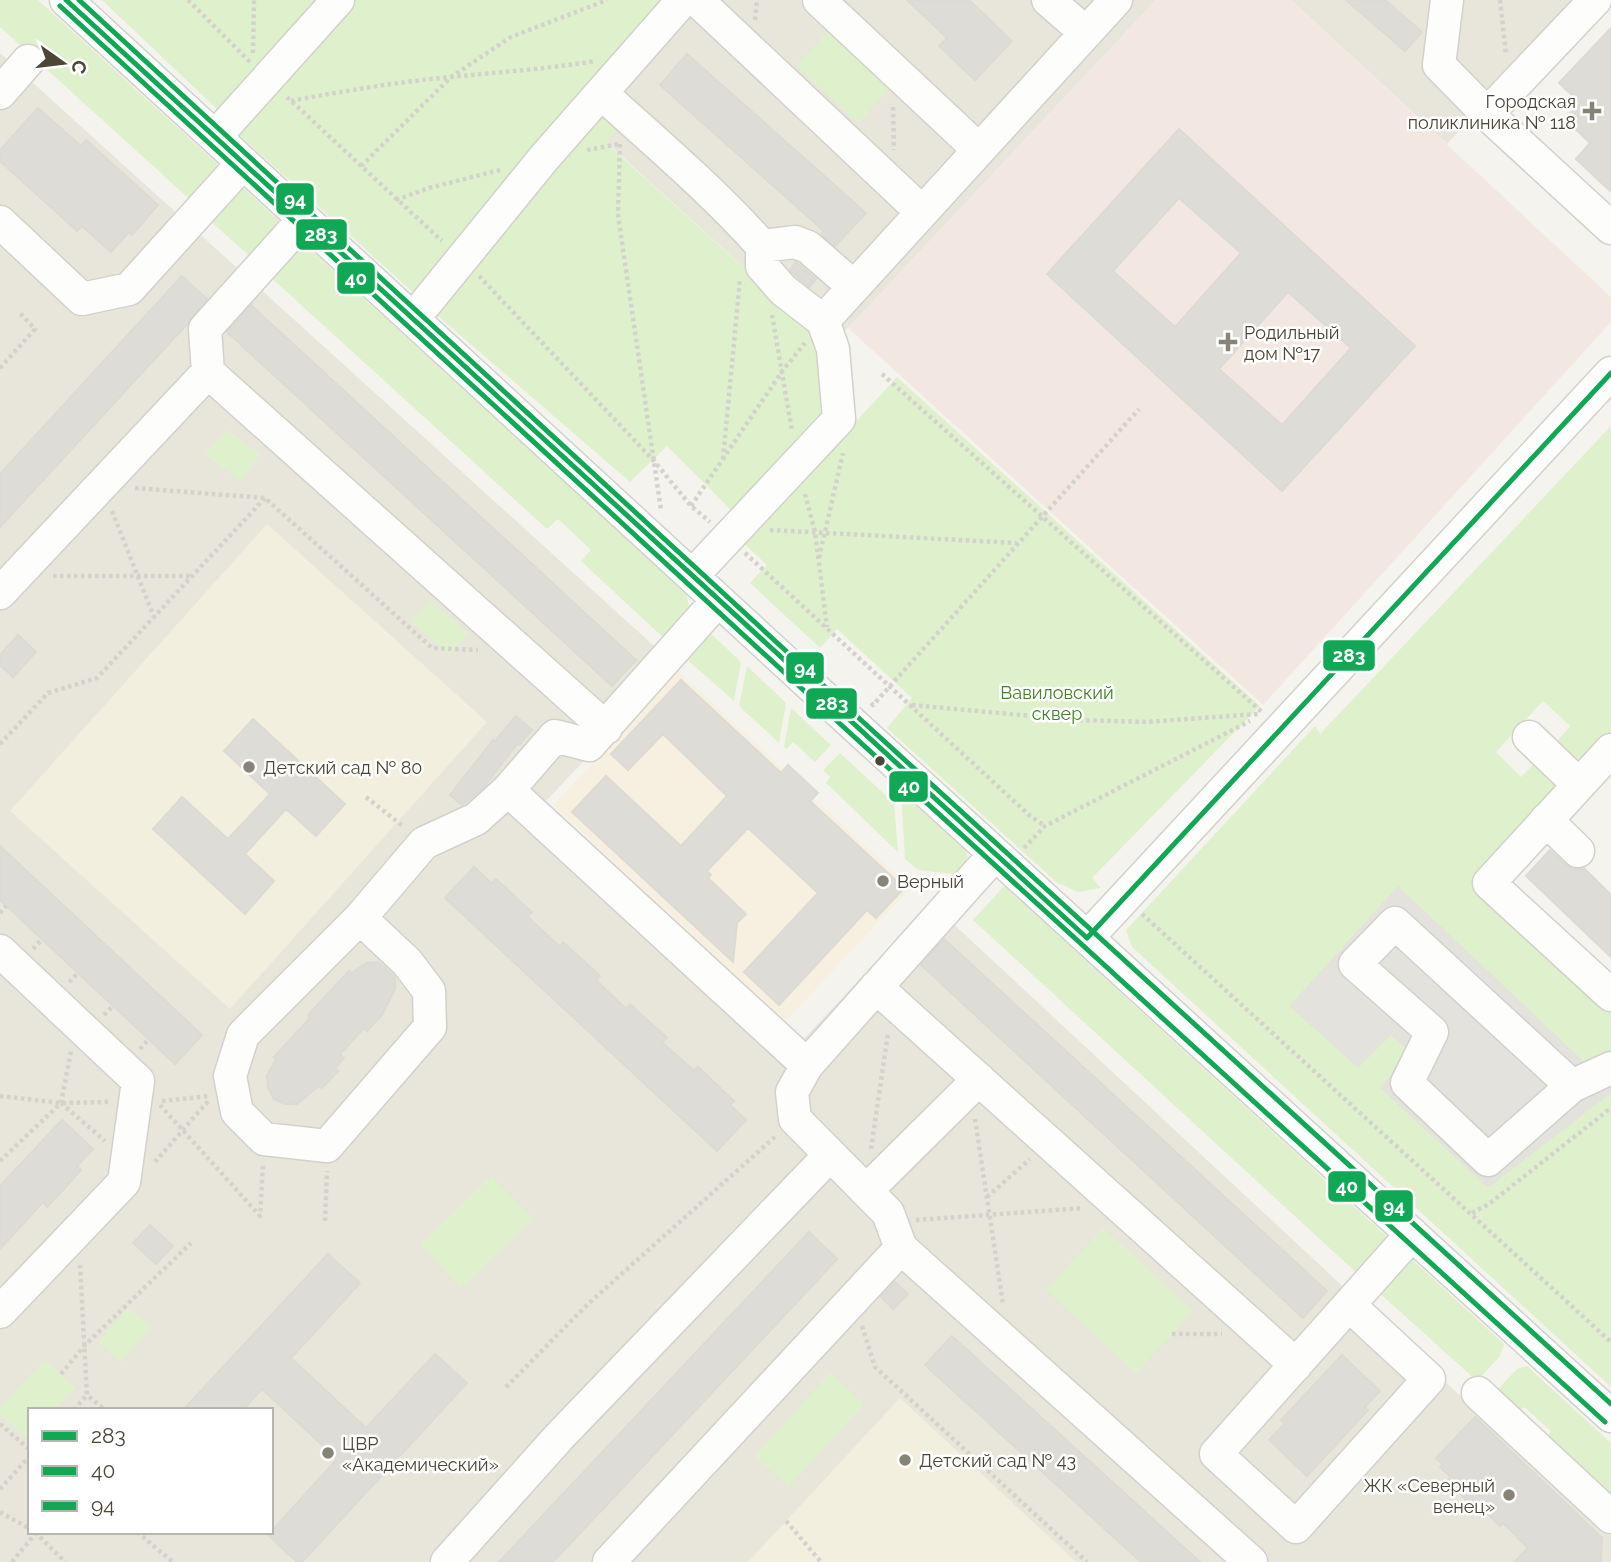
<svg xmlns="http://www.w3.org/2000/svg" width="1611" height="1562" font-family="Raleway,sans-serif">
<rect width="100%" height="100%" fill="#f4f3ee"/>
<path fill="#e8e5db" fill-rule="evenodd" d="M667,0H1156L848,328L825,341L606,142L618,127L581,99Z
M1291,0H1581L1447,144Z
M0,53L675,665L544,803L801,1042L931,903L1611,1536V1562H0ZM30,1410H271V1532H30Z"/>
<path fill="#f7f0e0" d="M678,671L910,888L785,1022L553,805Z"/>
<path fill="#f2efdf" d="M267,524L487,722L230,1009L10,811Z
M900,1398L1076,1562H748Z"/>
<path fill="#f3e7e2" d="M1156,0H1291L1611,297V322L1263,705L848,328Z"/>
<path fill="#dff1cc" d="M0,0H38L226,172L196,205L0,27Z
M102,0H319L221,113Z
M351,0H667L417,296L235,131Z
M833,26L895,83L858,123L796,66Z
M601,114L618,127L606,143L825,341L820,421L737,516L667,446L630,482L438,316L445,299Z
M239,184L285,226L254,260L208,219Z
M299,239L686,593L690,610L669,643L581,561L591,550L558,519L547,529L267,274Z
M897,377L1260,706L1092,878L1101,888L1078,892L1056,882L887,728L912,698L837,629L820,648L750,583L767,565L743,543Z
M1611,426V737L1588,763H1569L1552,747L1570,726L1543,701L1496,752L1521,777L1540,758L1557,775L1560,792L1476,883L1611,1007V1387L1132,947L1126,930L1315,726L1320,734Z
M227,430L260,454L241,481L205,454Z
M429,600L468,633L450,655L411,622Z
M706,629L741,662L734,701L682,655Z
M747,666L786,703L779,743L739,706Z
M791,708L831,745L815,762L793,742L787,749L784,747Z
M840,753L894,803L898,852L826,783L830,777L823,770Z
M901,792L966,851L969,864L961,875L918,870L905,859Z
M1004,886L1394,1243L1362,1278L973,920Z
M492,1176L533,1219L461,1288L420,1245Z
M1103,1228L1193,1311L1136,1373L1046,1290Z
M1407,1255L1504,1344L1500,1356L1477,1381L1376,1290Z
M128,1308L151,1328L121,1362L98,1342Z
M45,1360L75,1388L55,1410H30L28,1439L0,1414V1407Z
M1527,1366L1611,1443V1496L1547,1437L1551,1431L1524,1407L1520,1411L1497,1390L1517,1369Z
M830,1373L864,1404L789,1487L755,1456Z"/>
<path fill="#e3e2dc" d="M1398,886L1611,1087V1093L1488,1188L1380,1088L1409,1052L1391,1035L1358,1068L1289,1006Z"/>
<path fill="#dedcd6" stroke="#dddad3" stroke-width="2" fill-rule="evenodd" d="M907,0H969L1012,41L975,80L939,46L947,38Z
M1346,0H1385L1422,32L1405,51Z
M1611,28V192L1576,159L1590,143L1565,119L1580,103L1559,83Z
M687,54L866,213L835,246L821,234L824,231L660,85Z
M38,108L81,146L86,140L158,205L132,235L129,232L111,252L82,226L77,231L0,161V150Z
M1179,129L1415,346L1282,491L1047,274ZM1179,198L1241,253L1175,327L1113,271ZM1288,292L1351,348L1282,425L1219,369Z
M796,262L816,279L809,287L790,270Z
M182,276L207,299L187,324L0,527V474Z
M251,305L636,660L612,686L227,332Z
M18,635L36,652L13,677L0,665V655Z
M681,680L781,773L788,765L818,793L810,801L904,888L876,918L867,910L779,1005L744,972L818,893L748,828L707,871L711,875L708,878L746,914L737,923L733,962L572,812L606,776L681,846L727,796L663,734L628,770L611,754Z
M516,716L532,730L519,745L517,744L483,788L462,805L450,795L493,740L495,741Z
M253,719L345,804L316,836L286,809L245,854L274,881L245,914L153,829L182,797L228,839L270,794L224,751Z
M0,846L202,1035L175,1064L0,900Z
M1550,850L1566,865L1574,869L1584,868L1611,895V957L1526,876Z
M474,867L491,883L496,879L532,912L528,917L560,947L563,942L600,976L596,980L626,1009L630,1004L667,1038L662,1042L694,1071L698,1067L734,1101L730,1105L746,1120L717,1151L445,898Z
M944,939L1327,1291L1303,1318L921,965Z
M378,962L395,977V989L382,1015L367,1031L364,1028L340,1054L344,1058L335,1068L338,1071L322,1088L319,1086L297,1104H285L274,1099L268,1088L267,1076L276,1059L274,1057L310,1018L308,1015L349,971L351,973L367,963Z
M62,1120L93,1149L77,1166L81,1170L64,1189L47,1207L43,1202L0,1249V1186Z
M150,1225L173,1246L156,1264L133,1243Z
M809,1232L837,1259L814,1284L553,1562H499Z
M328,1254L360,1283L291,1358L366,1428L435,1354L467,1383L302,1562H297L268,1535L337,1459L262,1389L243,1410H183Z
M895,1282L908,1294L893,1309L881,1297Z
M952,1336L1086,1458L1200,1562H1141L925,1365Z
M1342,1355L1380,1391L1365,1407L1368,1410L1307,1476L1269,1440L1285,1423L1281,1420Z
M1475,1417L1602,1538L1601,1562H1514L1528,1548L1503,1523L1500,1526L1482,1508L1479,1512L1447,1481L1451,1477L1440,1467L1443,1465L1436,1458Z"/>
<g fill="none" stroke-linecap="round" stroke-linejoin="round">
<defs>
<path id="minor" d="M66,0L855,726L1611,1416
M697,0L922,212
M819,0L979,150L1116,0
M1048,0L1086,33
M1447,0L1439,65L1487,114L1611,228
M0,93L28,61
M601,93L683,0
M1487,114L1595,0
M215,137L338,0
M0,222L82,299L129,289L243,163
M762,246L795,242L808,247L854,287
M413,319L544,158L601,93C655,142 713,191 762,246V266L783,290L823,321L833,349L839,419L692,576
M823,321L979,150
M208,372L205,329L304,219
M0,593L208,372L606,728
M718,600L589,745L555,736L508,790L807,1065
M1529,737L1578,784
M1611,750L1489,883L1611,995
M1546,820L1578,851
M995,854L807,1065L792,1092L795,1119L888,1213L901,1248L1251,1562
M360,918L407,962L429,991L430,1027L327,1146L264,1139L237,1112L230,1076L243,1035L360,918L424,843L476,819L508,790
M1087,938L1611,373
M0,951L138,1081L124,1182L0,1312
M876,987L1296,1365
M1572,1086L1395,923L1355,964L1432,1032L1407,1083L1488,1160L1572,1086L1611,1068
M866,1191L979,1079
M1349,1305L1429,1379L1296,1527L1216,1454L1412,1234
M1478,1393L1611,1517
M447,1562L559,1437L830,1155
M609,1562L901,1248"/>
</defs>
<use href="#minor" stroke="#d2d1cb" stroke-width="35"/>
<path stroke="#d4d2cc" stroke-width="4.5" stroke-dasharray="3.5 3.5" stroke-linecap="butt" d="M188,0L250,62
M1500,0L1506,54
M755,20L757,0
M253,53L254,0
M287,97L442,241
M291,101C344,91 397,82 451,77C499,72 547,69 595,61
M893,107L894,150
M620,144L618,215L661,510
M587,150L619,144
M361,166L451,77L511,37L607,0
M396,200L429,188L500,170
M479,276L654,461L691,506L710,522
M772,315L792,431
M0,368L35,329L18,311
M882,374L1263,713
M723,459L740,279
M135,488L265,498L432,648L478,650
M805,494L815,532L827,627
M691,506L783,370L805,343
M112,511L154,617
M770,530L1016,543
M745,553L1029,815L1045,826
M819,558L843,453
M53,576H191
M871,703L873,705L1139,409
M912,705L1075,720L1147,722L1259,714
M0,744L48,693L97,678L265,498
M366,797L404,827
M1024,848L1045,826L1250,721
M0,913L6,906
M1142,914L1611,1342
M33,949L42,939
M69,982L78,973
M104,1015L113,1006
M140,1049L149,1039
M0,1096L61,1103L108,1102
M162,1101L209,1096
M61,1103L105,1141
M160,1105L260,1216L263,1165
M975,1119L1003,1304
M871,1149L888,1033
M0,1161L61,1103L71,1051
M155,1162L209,1100
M987,1197L1030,1159
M1472,1213L1489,1204L1611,1108
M916,1220L1082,1208
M325,1221L327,1171
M80,1265L87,1395L105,1410
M862,1326L875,1367L1087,1562
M1172,1334H1222
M61,1374L84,1346L191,1243
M506,1387L588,1304L777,1135
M55,1410H56
M74,1410L87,1395
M0,1424L30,1450
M0,1489L30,1456
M0,1512L30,1529
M786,1521L821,1562
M35,1532L65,1562
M137,1532L173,1562
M12,1562L36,1533"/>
<use href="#minor" stroke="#fdfdfc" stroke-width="32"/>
<defs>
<path id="bus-1" d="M66,0L1087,938
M1087,938L1611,373"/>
<path id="bus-2" d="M60,6L849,732L1605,1422"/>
<path id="bus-3" d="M79,0L861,720L1611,1404"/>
</defs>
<use href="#bus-1" stroke="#fff" stroke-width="10"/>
<use href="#bus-2" stroke="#fff" stroke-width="10"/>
<use href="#bus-3" stroke="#fff" stroke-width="10"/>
<use href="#bus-1" stroke="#10a855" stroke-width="5"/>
<use href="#bus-2" stroke="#10a855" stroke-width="5"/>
<use href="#bus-3" stroke="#10a855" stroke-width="5"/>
</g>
<g fill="#878377" stroke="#fff" stroke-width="2.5">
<path d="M1588.5 100.5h7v7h7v7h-7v7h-7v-7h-7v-7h7z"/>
<path d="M1224.5 331.5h7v7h7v7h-7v7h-7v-7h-7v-7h7z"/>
<circle cx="249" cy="767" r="7"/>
<circle cx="883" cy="881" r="7"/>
<circle cx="328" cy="1453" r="7"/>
<circle cx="905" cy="1460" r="7"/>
<circle cx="1509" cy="1495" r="7"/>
</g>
<circle fill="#4c4637" stroke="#fff" stroke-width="2.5" cx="880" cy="761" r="6"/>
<g text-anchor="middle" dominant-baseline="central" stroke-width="5" stroke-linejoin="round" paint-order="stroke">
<g font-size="18" fill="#4c4637" stroke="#fff" text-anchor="start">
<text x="1576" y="101" text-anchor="end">Городская<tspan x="1576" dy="21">поликлиника № 118</tspan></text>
<text x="1244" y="332">Родильный<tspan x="1244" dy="21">дом №17</tspan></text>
<text x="263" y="767">Детский сад № 80</text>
<text x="897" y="881">Верный</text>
<text x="342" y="1443">ЦВР<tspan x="342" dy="21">«Академический»</tspan></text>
<text x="919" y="1460">Детский сад № 43</text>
<text x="1495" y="1485" text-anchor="end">ЖК «Северный<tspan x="1495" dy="21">венец»</tspan></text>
</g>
<g font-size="18" fill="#408622" stroke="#fff">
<text x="1057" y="692">Вавиловский<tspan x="1057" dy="21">сквер</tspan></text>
</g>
</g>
<g stroke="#fff" stroke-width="2.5">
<rect x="275" y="182" width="40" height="34" rx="7" fill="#10a855"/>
<rect x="295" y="218" width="53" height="33" rx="7" fill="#10a855"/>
<rect x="336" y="261" width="40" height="34" rx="7" fill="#10a855"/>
<rect x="1322" y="639" width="54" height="33" rx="7" fill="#10a855"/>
<rect x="785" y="651" width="40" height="34" rx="7" fill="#10a855"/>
<rect x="805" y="687" width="53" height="33" rx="7" fill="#10a855"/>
<rect x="888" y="770" width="41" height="33" rx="7" fill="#10a855"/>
<rect x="1327" y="1170" width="40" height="33" rx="7" fill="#10a855"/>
<rect x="1374" y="1189" width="40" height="34" rx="7" fill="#10a855"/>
</g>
<g font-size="19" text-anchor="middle" font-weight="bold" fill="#fff">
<text x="295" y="206">94</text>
<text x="321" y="241">283</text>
<text x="356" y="285">40</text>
<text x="1349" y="662">283</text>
<text x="805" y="675">94</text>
<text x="832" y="710">283</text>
<text x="909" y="793">40</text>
<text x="1347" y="1193">40</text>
<text x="1394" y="1213">94</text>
</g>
<rect x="28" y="1408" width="245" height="126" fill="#ffffff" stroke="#b7b5af" stroke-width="2"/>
<rect x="42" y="1431" width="35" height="10" fill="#10a855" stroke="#b7b5af" stroke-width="2"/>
<text x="91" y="1443" font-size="21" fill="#4c4637">283</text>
<rect x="42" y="1466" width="35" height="10" fill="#10a855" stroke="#b7b5af" stroke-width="2"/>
<text x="91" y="1478" font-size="21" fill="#4c4637">40</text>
<rect x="42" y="1501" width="35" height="10" fill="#10a855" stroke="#b7b5af" stroke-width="2"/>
<text x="91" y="1513" font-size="21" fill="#4c4637">94</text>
<g transform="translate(63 63) rotate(104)" stroke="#ffffff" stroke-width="5" paint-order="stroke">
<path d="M0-5L12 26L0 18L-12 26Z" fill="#4c4637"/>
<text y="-10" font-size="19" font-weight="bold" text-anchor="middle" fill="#4c4637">С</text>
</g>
</svg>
